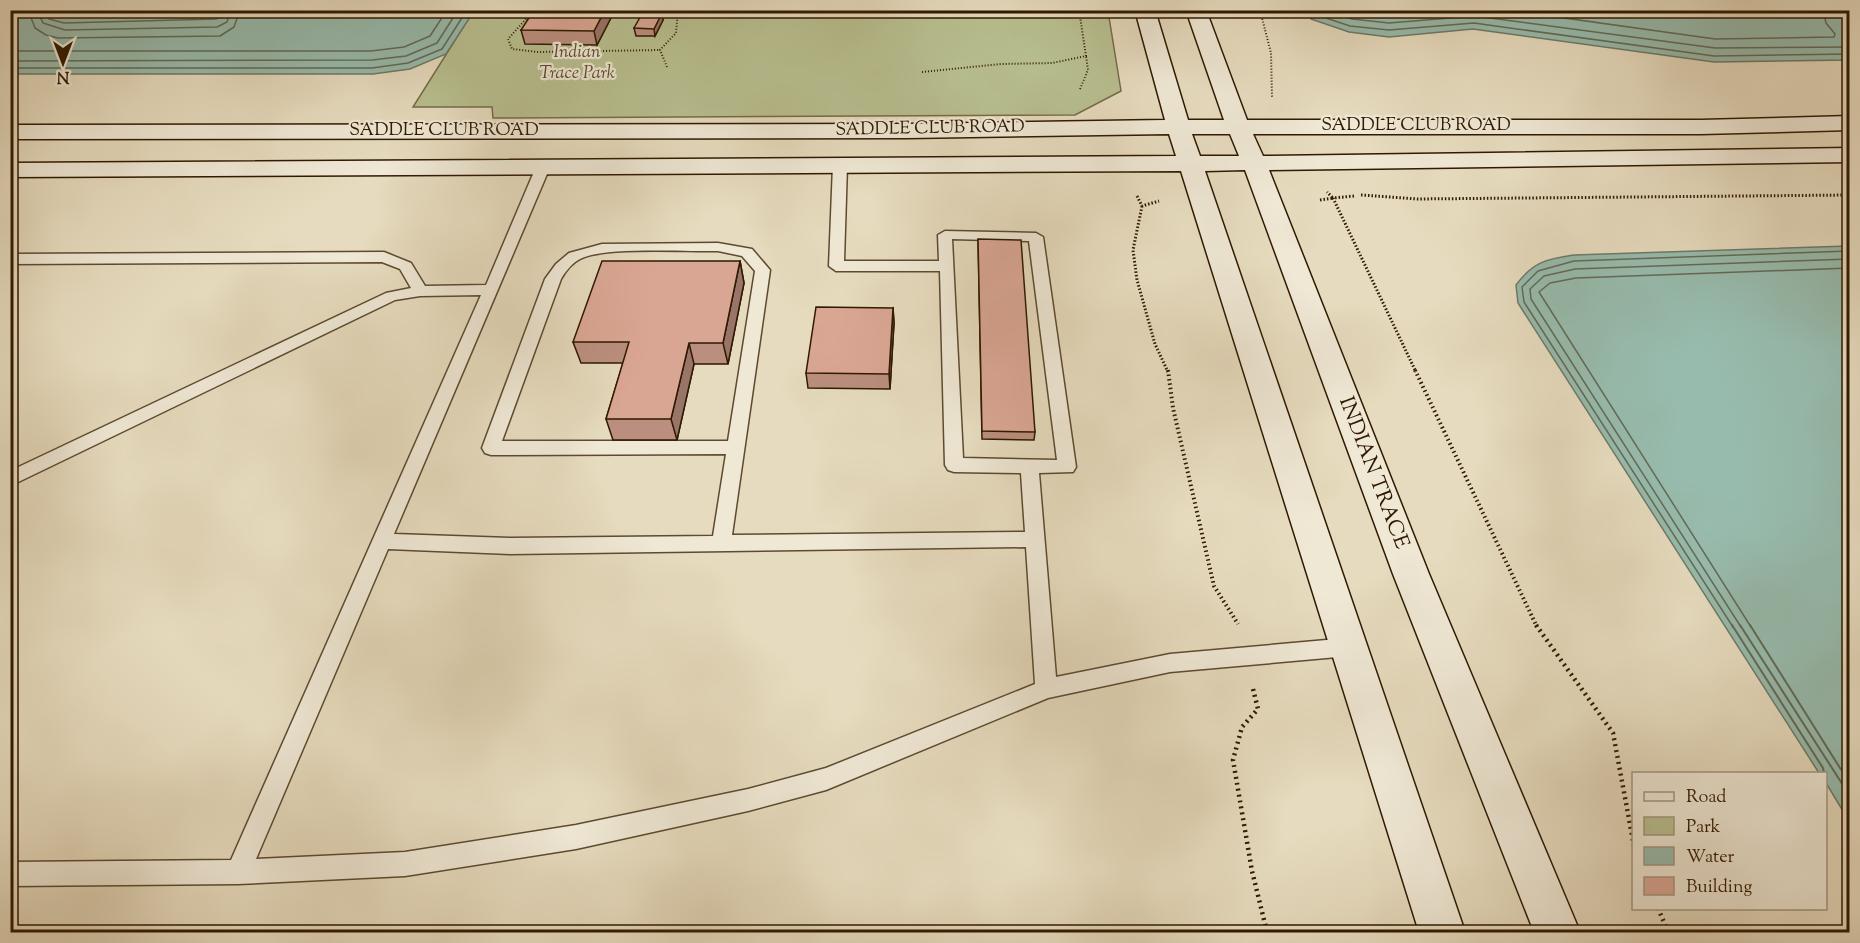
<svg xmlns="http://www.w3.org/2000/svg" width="1860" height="943" font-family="'Sorts Mill Goudy',serif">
<rect width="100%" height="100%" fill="#e6dbbe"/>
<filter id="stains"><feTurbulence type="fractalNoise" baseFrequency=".00333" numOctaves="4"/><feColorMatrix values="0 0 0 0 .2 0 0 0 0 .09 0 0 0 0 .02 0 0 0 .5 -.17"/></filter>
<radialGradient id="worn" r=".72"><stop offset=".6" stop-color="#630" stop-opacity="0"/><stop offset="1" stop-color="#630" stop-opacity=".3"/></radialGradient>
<path fill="#b8bf90" stroke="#746c48" stroke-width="1.5" d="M474,10L1108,11L1121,91L1075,115L493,118L492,107H413Z"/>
<path fill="#97bbad" stroke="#6d7a68" stroke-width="1.5" d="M1313,10L1828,11L1849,14V60L1714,62L1473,29L1389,37L1349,32L1311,19Z
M325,11H474L446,54L410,69L373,74H11V11H41L64,17Z
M1849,246H1850L1849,821L1826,783V774L1819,773L1518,303L1516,285C1533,262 1546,259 1574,255Z"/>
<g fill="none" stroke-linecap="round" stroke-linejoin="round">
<path stroke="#636a56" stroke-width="1.5" d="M28,10L35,28L46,35L58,38L220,36L234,27L240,10
M37,10L43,23L65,30L217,27L227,22L231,10
M45,10L49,19L64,23L216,19L222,16L223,10
M1318,10L1320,16L1350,26L1389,30L1474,23L1714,56L1850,54
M1327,10L1352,19L1389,23L1475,16L1715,48L1850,47
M1357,10L1389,14L1430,10
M1507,10L1715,39L1834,37L1835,34L1826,23L1823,10
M10,51H371L404,47L430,36L447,10
M10,61L372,60L406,56L437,43L458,10
M10,68H372L408,63L442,49L467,10
M1733,627L1524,302L1522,287L1538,271L1574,261L1850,251
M1741,627L1531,299L1530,289L1544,276L1575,269L1850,259
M1751,627L1539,292L1550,283L1576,278L1850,268"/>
<path stroke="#636a56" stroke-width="2" d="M1732,625L1823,768L1824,774
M1740,625L1850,796
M1750,625L1840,768L1850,779"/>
<defs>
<path id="lane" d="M840,161L847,165L844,261H939L938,235L945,231L1036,233L1043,237L1076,467L1073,472L1039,473L1056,677L1170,654L1349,638L1356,641L1359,647L1356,653L1349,656L1170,672L1048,698L826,790L748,811L576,849L405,876L238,884L10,886V862L231,860L481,295L420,296L395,300L10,486V471L386,293L411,288L400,269L382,262L10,264V254L384,252L411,263L425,286L486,285L536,167L543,163L548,164L550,167L394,534L511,538L713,536L726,454L491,455L485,453L482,448L545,279L556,264L569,253L602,244L718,243L752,249L770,270L732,535L1025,532L1021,473L954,472L948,470L945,465L940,271H836L829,266L833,165ZM952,239L1029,241L1057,460L963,458ZM718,251L742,256L755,271L728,441H502L561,279C565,272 572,263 580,259C604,246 687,252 718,251ZM1026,547L1035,684L826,768L748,789L576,825L405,852L256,859L388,549L511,554Z"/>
<path id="secondary" d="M1135,10H1155L1188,120H1224L1186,10H1206L1247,120H1701L1850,116V130L1701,134H1253L1263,156L1850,148V162L1269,170L1429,574L1580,932H1534L1393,574L1245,170L1205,171L1465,932H1419L1181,171L10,177V163L1176,156L1169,134L908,138L10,139V125L908,124L1165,120ZM1192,134H1230L1239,156H1200Z"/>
</defs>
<use href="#lane" stroke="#5d4a30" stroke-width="3"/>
<use href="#secondary" stroke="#2f1900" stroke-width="3"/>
<path stroke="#2f1900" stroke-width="2" stroke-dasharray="1 2" stroke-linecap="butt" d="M534,10L508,39L512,49L538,52L660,50
M663,10L678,14
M1260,10L1271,53L1272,97
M667,67L660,50L676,33L678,10
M922,72L1001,64L1052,63L1086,56L1079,10
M1080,89L1088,70L1086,56"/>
<path stroke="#2f1900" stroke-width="3" stroke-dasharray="1.5 2" stroke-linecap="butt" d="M1361,195L1417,199L1850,195
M1137,196L1142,206L1159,201
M1354,196L1333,198L1416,372
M1320,200L1333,198L1327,192
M1142,206L1133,250L1137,280L1155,344L1168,372"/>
<path stroke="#2f1900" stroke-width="4" stroke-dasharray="1.5 3" stroke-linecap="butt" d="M1168,370L1173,408L1214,586L1238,624
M1415,370L1537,627"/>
<path stroke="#2f1900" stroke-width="4.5" stroke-dasharray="2 4" stroke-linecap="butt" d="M1536,625L1613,733L1634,846
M1253,689L1258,709L1242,727L1233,760L1252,871L1267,932
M1658,908L1668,932"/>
<use href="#lane" fill="#efe8d5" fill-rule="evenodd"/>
<use href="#secondary" fill="#efe8d5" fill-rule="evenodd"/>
</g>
<path fill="#bb8f7f" stroke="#2f1900" stroke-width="1.5" d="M614,12L597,45L525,44L521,30Z
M662,13L663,20L655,36H636L634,28Z
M978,239L1035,432L1034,440L982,439Z
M740,261L744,283L728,364H694L677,440H613L606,419L623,363H581L573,342Z
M893,308L894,323L890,389L808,388L806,373Z"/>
<path fill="#997468" stroke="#2f1900" stroke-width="1.5" d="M605,10H614V12L597,45L594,31Z
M662,13L663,20L655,36L654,29Z
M740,261L744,283L728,364L723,343Z
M893,308L894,323L890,389L889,374Z
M689,343L694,364L677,440L671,419Z"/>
<path fill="#daa694" stroke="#2f1900" stroke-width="1.5" d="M534,10H605L594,31L521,30Z
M643,12L662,13L654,29L634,28Z
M978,239L1021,240L1035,432L982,431Z
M602,261H740L723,343H689L671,419H606L629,342H573Z
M816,307L893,308L889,374L806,373Z
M630,931V933H557Z"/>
<g text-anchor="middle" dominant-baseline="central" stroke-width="4.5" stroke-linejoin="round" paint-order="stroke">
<g font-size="18" font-style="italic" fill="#584b2b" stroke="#efe8d5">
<text x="577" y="53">Indian<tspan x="577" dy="21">Trace Park</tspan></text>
</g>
<g font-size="18" fill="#2f1900" stroke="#efe8d5">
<text x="1416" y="126">SADDLE CLUB ROAD</text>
<text transform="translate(930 129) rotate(-1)">SADDLE CLUB ROAD</text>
<text x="444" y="131">SADDLE CLUB ROAD</text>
</g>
<g font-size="21" fill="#2f1900" stroke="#efe8d5">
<text transform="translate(1373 473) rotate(69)">INDIAN TRACE</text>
</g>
</g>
<rect width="1860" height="943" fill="none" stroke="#e6dbbe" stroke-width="36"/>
<rect x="12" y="12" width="1836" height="919" fill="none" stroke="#2f1900" stroke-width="3"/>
<rect x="18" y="18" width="1824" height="907" fill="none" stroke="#2f1900" stroke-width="1.5"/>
<rect x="1632" y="772" width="195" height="138" fill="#efe8d5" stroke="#a29580" stroke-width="1.5"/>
<rect x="1644" y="792" width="30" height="9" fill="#efe8d5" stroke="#a29580" stroke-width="1.5"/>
<text x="1686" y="802" font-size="18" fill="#2f1900">Road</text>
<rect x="1644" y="817" width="30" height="18" fill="#b8bf90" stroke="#a29580" stroke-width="1.5"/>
<text x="1686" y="832" font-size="18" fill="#2f1900">Park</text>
<rect x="1644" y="847" width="30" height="18" fill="#97bbad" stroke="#a29580" stroke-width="1.5"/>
<text x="1686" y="862" font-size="18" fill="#2f1900">Water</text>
<rect x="1644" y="877" width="30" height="18" fill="#daa694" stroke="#a29580" stroke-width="1.5"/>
<text x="1686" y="892" font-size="18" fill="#2f1900">Building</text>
<g transform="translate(63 63) rotate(180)" stroke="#efe8d5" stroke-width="4.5" paint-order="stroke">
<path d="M0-4.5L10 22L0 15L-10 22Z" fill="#2f1900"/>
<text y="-9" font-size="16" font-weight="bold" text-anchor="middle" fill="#2f1900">N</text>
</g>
<rect width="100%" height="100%" filter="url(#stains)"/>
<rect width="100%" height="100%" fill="url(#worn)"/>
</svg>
